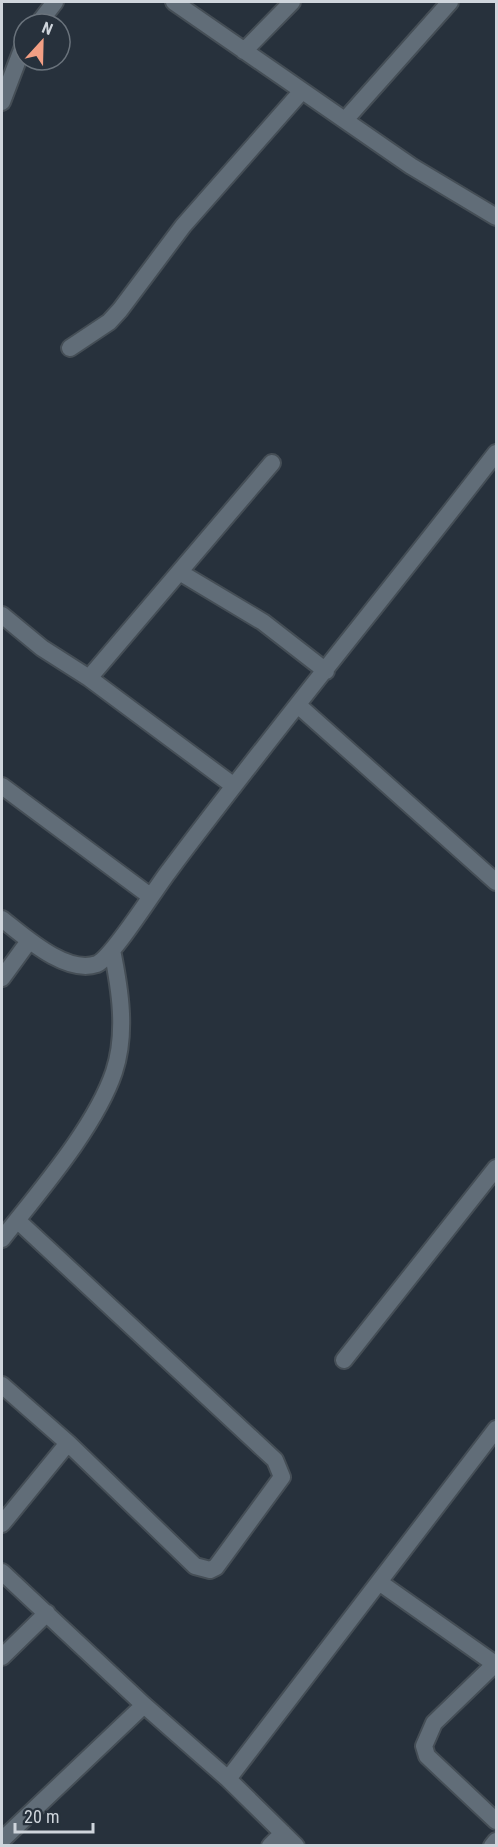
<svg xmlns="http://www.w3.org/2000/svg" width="498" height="1847" font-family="'Roboto Condensed',sans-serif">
<rect width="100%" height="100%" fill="#27313c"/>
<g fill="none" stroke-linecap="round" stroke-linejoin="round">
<defs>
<path id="minor" d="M174,2L411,166L496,217
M38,24L55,2
M244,51L292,2
M2,102L24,44
M345,120L450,2
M70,348L109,322L120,310L183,226L301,92
M181,573L263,622L326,671
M2,615L42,648L89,678L234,786
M89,678L272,463
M299,706L496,882
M2,786L150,896
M2,919C24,936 66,975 97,964C113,957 155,889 169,871C275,729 388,593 496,453
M2,978L29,941
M2,1239C38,1193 95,1128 114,1072C127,1033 120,989 112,950
M344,1360L496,1168
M2,1385L68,1443L195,1566L210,1570L216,1567L282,1477L275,1460L17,1220
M2,1524L68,1443
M2,1572L144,1705L228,1779L496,1429
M379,1582L495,1664
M2,1657L47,1613
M496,1663L434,1723L424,1746L427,1756L496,1821
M228,1779L296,1846
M2,1840L144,1705
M270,1846L283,1833
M492,1846L496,1841"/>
</defs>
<use href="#minor" stroke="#454e56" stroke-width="20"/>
<use href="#minor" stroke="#616d78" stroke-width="16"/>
</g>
<rect width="498" height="1847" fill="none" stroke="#cfd5dc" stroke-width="6"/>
<g transform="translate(42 42) rotate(22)"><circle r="28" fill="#27313c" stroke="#6a737c" stroke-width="1.5"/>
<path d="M0-4.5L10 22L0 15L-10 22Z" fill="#f39f84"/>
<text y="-9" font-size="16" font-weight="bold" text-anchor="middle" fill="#cfd5dc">N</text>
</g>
<path d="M15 1823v9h78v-9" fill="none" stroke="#cfd5dc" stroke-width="3"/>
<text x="24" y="1823" font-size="18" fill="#cfd5dc" stroke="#27313c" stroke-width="4.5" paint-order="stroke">20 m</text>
</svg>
